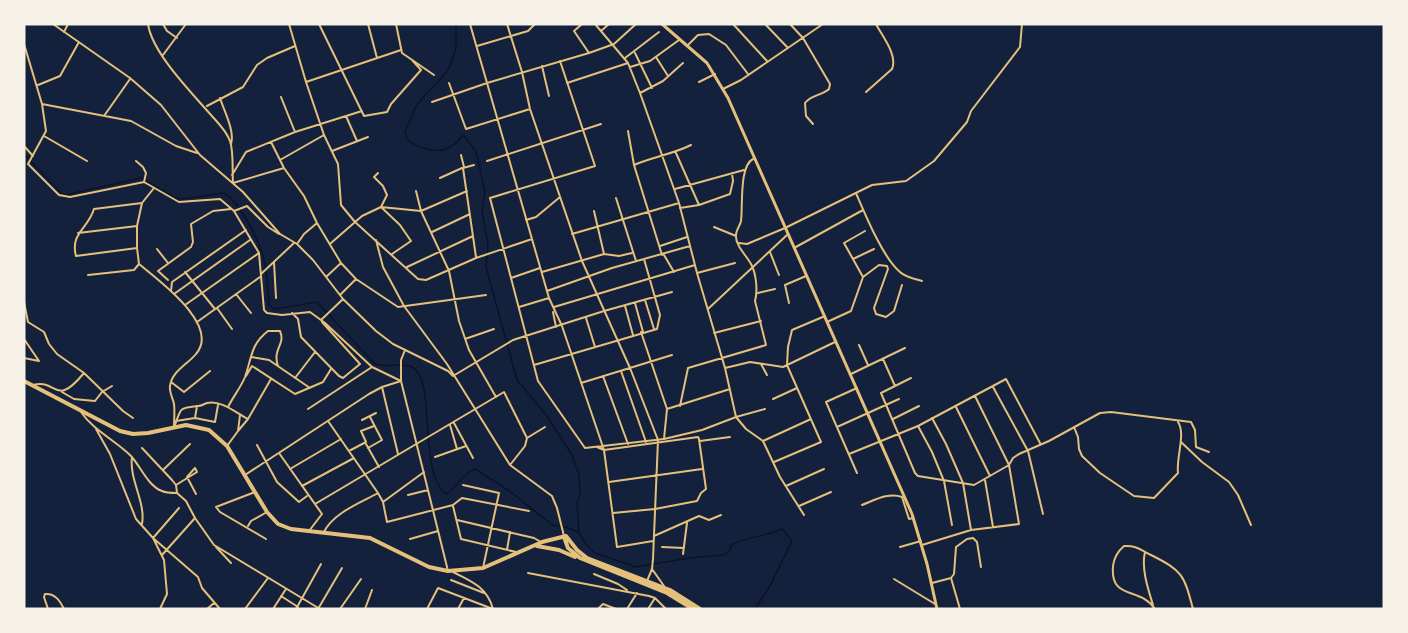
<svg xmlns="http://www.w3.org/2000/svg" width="1408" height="633" font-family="'Crimson Pro',serif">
<rect width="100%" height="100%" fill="#14213d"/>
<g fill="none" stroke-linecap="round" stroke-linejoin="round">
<path stroke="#0b132b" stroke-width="1.5" d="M456,24V48L452,61L447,72L417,104L405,132C406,136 405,139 409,141C416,147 434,152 443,150C452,148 457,142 463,135L476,151L485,192L482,211L488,245L486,267L517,380L547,416L572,455L579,475L580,494L577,502L579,533L586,544L595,553L636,567L689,558L724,555L730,550L731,545C748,537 765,536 782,529L792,541L771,584L755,609
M24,154L59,191L65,195L141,178L175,198L182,199L224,193C239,201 257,237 262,253C267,268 268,289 269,305L274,309L317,302L375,364C386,368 401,362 412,367C437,378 417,471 446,494C458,487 462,474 475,469L511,492L552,525L566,527L578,532"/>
<path stroke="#e5c07b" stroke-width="2" d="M53,24L130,78L161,105L200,155L243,192L280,234L297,244L313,260L343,299L376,331L393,344L448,371L453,376L513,340L604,311L672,292
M148,24C152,53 192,93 211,115C218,123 226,130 230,141C234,153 232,170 233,183L284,168
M163,24L167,31L177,38
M242,24H247
M289,24L306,82L324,135L338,164L341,205L355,222L418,279L426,280L476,258L532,239
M319,24L364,116L387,112L391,104L421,70L412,60
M368,24L377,58
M396,24L402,53L434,75
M470,24L549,298L562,326L604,450L617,547L653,541
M507,24L522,72L530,109L582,261L630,368L658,440L653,559L652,569L647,581
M582,24L574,31L589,53
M595,24L628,63L640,93L679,203L697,273L725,368L736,417L746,429L763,441L780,477L804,515
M733,24L767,61
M765,24L788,48
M790,24L803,38L830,84L829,89C821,96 811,95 805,103L806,116L813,124
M601,31L609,24
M64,32L68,24
M24,44L42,104L46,131L28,164L59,195L70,197L144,182L179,202L220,199L234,211L259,253L264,310L267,313L282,315L310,312L325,323L372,367L401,381L448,571
M477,46L528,31L535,24
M687,46L698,35L709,34L726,45L748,74
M635,53L652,88
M163,55L186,24
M656,57L668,76
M625,58L659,32
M560,61L595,166L490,198L538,381L585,448L664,439L702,430L736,417L765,409
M542,66L549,96
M630,67L650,61L679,40
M306,82L401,50
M699,82L715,74
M449,83L466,129L530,109
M567,83L628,63
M38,85L60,76L79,42
M723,89L741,80L823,24
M866,92L892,69C898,55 882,36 876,24
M640,93L663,81L683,63
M281,97L295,132
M220,98C224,111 235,131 231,144
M432,102L487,83L589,53L614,44L636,24
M42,104L131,121L176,146L197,153
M207,106L243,87L257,65L267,58L295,46
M104,116L130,79
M346,116L357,141
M628,131L634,165L662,255
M44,136L87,161
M271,142L284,168L304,196L317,223L341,263L356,279L398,307L486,295
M24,146L33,156
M332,151L368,137
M676,153L699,205
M461,155L464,167
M280,160L324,135
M136,161L143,167L146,173L144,182
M487,161L601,124
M474,165L463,168L476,257
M634,165C653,157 673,154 691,145
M378,173L374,177L383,186L387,195L381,207L400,225L411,241L392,254
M232,175L246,152L295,132L362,111
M440,178L462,168
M675,189L744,170
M416,191L421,211L449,271L459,321L469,350L496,397
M856,193C865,214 883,258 900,272C905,277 915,279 922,281
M616,198L636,261
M680,208L699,205L730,194L733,181L732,173
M234,211L247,206L268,227L279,234
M594,211L604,254
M526,220L536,217L560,197
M714,227L736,236
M432,232L470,214
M78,233L137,226
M572,234L679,203
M376,240L383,267L404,306L447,364L510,465L552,496L557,508L564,536
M331,243L362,216L381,207L421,211L467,191
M739,243L747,244L785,228L872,185L906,181L934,161L967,122L971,111L1020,47L1022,24
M297,244L304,234L317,223
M660,246L687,237
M137,248L76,256C70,233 88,229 94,209L142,203
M794,248L863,210
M157,249L168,263
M770,252L779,275
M664,255L674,272
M853,259L874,249
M274,262L276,298
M139,264C158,280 221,325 196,354C188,364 172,371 170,386C169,393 173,398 174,404C175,411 174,420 174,427
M407,267L473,236
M185,272L215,309
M542,272L604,254L619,256L632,253
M697,273L735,263
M261,274L294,243
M88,275L134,270L139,264L137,248V226L142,203L154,188
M326,277L341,263
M863,277L879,265L887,266L888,269L874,308L876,314L886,317L894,311L902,285
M511,278L540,268
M168,280L158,271L191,247L193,242L191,224L213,211L231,209
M171,291L172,282L246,230
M547,291L612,268L690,246
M758,293L775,289
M174,294L250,240
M236,294L251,313
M340,295L356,279
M645,300L654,329
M24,302L28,322L44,332L49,344L57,354L84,373L123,411L133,418
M635,303L643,332
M789,303L785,285L806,276
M185,305L259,253
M625,306L633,335
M519,307L549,298
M554,307L695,265
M217,308L232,329
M708,309L787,235
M553,312L556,327
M292,313L298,319L301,337L339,376L343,378L360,364L322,322
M586,318L595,347
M321,320L343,299
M197,322L260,277
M827,322L851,311L863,277L844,243L865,231
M641,332L667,409L664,439
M714,333L761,321
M24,339L39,361L24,358
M465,339L494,329
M859,345L868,365
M251,357L269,360L310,388
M883,359L895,386
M761,364L767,375
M534,365L657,329L660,315L644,259
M725,368L750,362L783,367L835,342
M621,371L646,442
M851,374L905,348
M246,376L252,366L295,394L323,382L331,369
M603,376L628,444
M295,378L315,352
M911,378L881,393L915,473L918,476L974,485L1009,465L1013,458L1019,454L1049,441L1100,413L1111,412L1191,422L1195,430L1196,447L1209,452
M171,382L184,392L210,371
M581,383L672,355
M33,385C58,378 54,409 84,373
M382,387L398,454
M993,387L1028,451L1043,514
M857,388L826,402L857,473
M62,392L74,399L95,401L102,392L112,386
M773,399L797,388
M680,406L688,368L766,345L755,301C758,290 756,273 751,264C746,255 735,245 736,235C736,230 740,226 741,221C743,206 739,166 753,159
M228,407C233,397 241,387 245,377C252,358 250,345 268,331H280C286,345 272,348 278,366
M956,407L990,476
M308,409L372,367
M667,409L730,389
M81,412C94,431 115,440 131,456C141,467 148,486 162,491C166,493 172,493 177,493
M195,418L197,406
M932,418L946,444L963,483L971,530
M893,419L919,406
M362,420L376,413
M176,421L195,418L215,422L218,405
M328,421L378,493L383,502L387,522L453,505L462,498L529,511
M454,423L473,458
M175,425C181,407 180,408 198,406C201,406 204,404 207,403C222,400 236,413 248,419
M450,425L457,449
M918,426L932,452L944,481L952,525
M837,427L899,399
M1074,427L1078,437L1079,449L1082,456L1100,473L1134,496L1154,498L1178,473C1176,457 1186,434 1178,422
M96,429L110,454L136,519L153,538L164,560L167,594L160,609
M238,431L248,419L271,379
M700,441L730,437
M763,441L811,419
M1181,442L1202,462L1229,482L1238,495L1251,525
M366,444L379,467
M257,445L277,482L299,502L307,496
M227,446L238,431L240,415
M597,447L604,450L698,437L699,439L706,489L701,493L697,501L655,509L613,513
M142,448L172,480L176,485L177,493L186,501L195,518L214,545L320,609
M368,448L382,440L370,417
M349,451L366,442L361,431L374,426
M279,453L322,514L309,531
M849,454L918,426L1006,379L1040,443
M132,457C129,480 146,502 142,524
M435,457L466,446
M774,462L821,442L787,365L788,347L792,330L825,316
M510,465L525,446L527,438L545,427
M164,469L190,444
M290,469L341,439
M245,475L369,394L382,387L401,381V360L405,350
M985,480L993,527
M609,482L702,469
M176,485L197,472L195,468L187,477L196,494
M463,485L499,493L483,568
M302,486L354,458
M786,486L824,469
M255,492L216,507L220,512L266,539
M408,495L428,490
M383,502L424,472
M315,504L504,392L527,438
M862,505C875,500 889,492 902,497L909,519L913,518
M453,506L461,539L516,552
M799,506L831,492
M179,508L153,538L198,577L202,588L220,609
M457,520L534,538L541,542
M248,526L251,521L267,512
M324,532C333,513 360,503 378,493
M654,536L699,516L709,520L721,515
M410,539L438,531
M922,545L971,530L1019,524L1009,465L975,396
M216,547L231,563
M662,547L684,548
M900,547L921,541
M507,550L510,532
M1145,552C1141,568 1148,589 1153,605
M683,554L687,523
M162,555L195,518
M652,569L664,586
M453,572C471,581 487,587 493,609
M528,573L649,596L655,598L666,609
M594,574L618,584L627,590
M951,578L954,574L956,547L967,539L973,538L977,542L981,567
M951,578L960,609
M894,579L935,604
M451,580L484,593
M932,583L951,578
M281,596L298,607
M48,609L44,597L45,594C55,593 60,601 64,609
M207,609L214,603
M245,609L268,578
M273,609L286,589
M296,609L321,564
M318,609L342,568
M340,609L361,579
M365,609L372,590
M427,609L438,588L493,609
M458,609L464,598
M598,609L603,604L616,609
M627,609L637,593
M648,609L655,598
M1155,609C1140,586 1110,601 1113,566C1114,558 1117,552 1124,546C1135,545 1141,550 1151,555C1183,571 1184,575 1193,609"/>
<path stroke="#e5c07b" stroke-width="3" d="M662,24L707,63L728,98L912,514L927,564L937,609"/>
<path stroke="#e5c07b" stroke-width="4" d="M24,381L120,431L133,434L148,433L186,425L209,430L227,446L267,512L278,524L291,529L370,538L429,567L448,571L483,568L542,542L566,536L577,550L587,558L670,590L700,609
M564,537L568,548L580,558L667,593L693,609
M537,546L559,550L575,557"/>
</g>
<rect width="1408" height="633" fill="none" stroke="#f6f1e7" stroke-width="51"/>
</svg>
